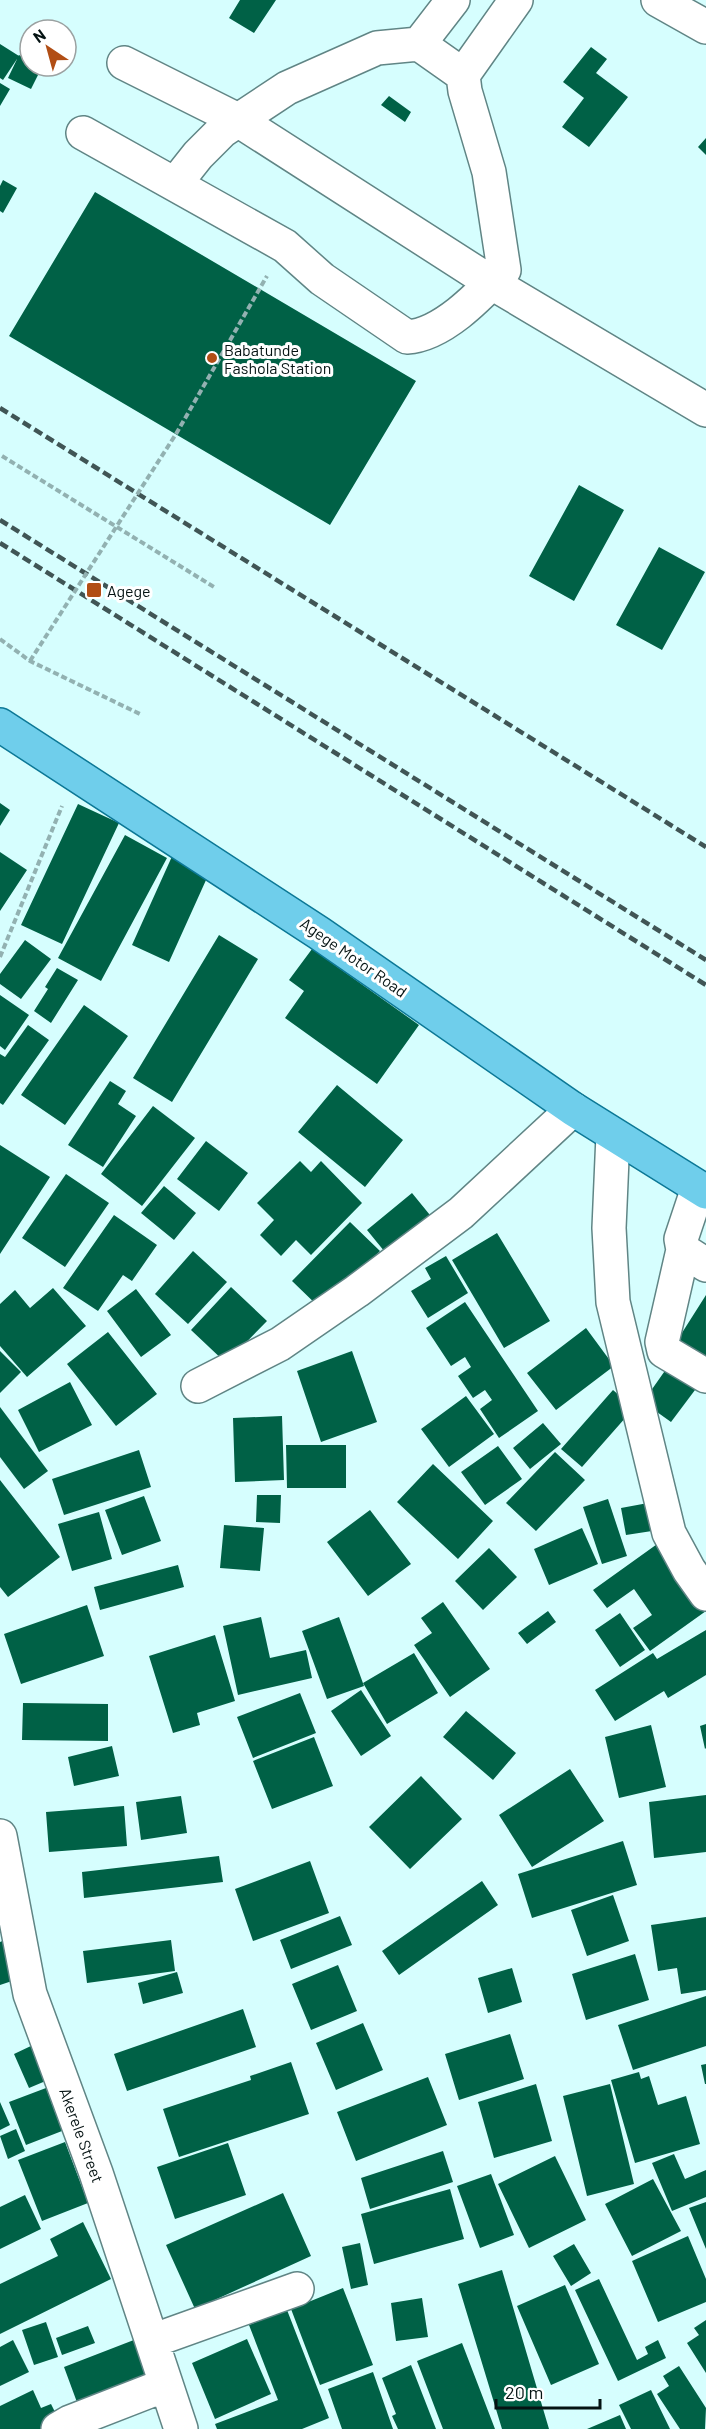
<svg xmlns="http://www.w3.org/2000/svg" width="706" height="2429" font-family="Barlow,sans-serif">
<rect width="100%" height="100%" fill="#d6fefe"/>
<path fill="#006146" d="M240,0H276L254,33L229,18Z
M0,44L19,56L3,80L0,78Z
M591,47L607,59L596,73L628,97L589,147L562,127L584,98L563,82Z
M19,55L30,61V66L42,67L31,89L8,78Z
M0,83L10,89L0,106Z
M389,96L411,112L405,122L381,105Z
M706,138V155L698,147Z
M3,180L17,188L3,213L0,211V186Z
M95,192L416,381L330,525L9,336Z
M579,485L624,510L574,601L529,576Z
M659,547L705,572L662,650L616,625Z
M0,803L10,810L0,826Z
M78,804L119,823L62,944L21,925Z
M125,835L167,858L101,981L58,958Z
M0,852L27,870L0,911Z
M174,852L211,869L169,962L132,945Z
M219,935L258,959L172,1102L133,1078Z
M25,940L51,959L21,999L0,984V974Z
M312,949L419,1025L377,1084L285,1018L304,991L289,980Z
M57,968L78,980L51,1023L34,1011L48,989L45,987Z
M0,995L29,1015L5,1050L0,1046Z
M84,1005L128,1036L65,1125L21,1095Z
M28,1025L49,1040L3,1105L0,1103V1054L5,1057Z
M110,1081L126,1091L118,1104L136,1116L103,1167L68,1145Z
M337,1085L403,1140L365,1187L298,1132Z
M153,1106L195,1138L142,1206L101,1174Z
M206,1141L248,1173L219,1211L177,1179Z
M0,1145L50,1177L0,1254Z
M300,1161L311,1172L321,1161L362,1203L311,1255L296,1240L281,1256L260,1235L274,1220L257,1203Z
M66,1174L109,1203L65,1267L22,1238Z
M164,1186L196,1213L174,1240L141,1213Z
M412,1193L434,1220L389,1257L367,1230Z
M114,1215L157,1245L132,1281L123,1275L98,1311L63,1288Z
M350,1222L380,1251L322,1310L292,1281Z
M497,1233L550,1321L504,1348L452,1260Z
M193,1251L227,1282L188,1324L155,1294Z
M446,1256L468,1293L428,1318L411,1291L431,1279L425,1268Z
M231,1287L267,1321L226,1363L191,1330Z
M53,1288L86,1326L27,1377L0,1346V1304L15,1290L30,1308Z
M136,1289L171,1335L141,1357L107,1311Z
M706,1295V1364L673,1347Z
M465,1302L538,1411L499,1438L480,1409L492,1400L485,1390L473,1398L458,1376L471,1367L465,1357L451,1366L426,1328Z
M586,1328L614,1366L556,1410L527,1373Z
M108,1332L157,1394L116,1426L67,1364Z
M0,1351L21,1372L0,1393Z
M352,1351L377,1422L321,1442L297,1371Z
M669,1365L698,1386L671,1422L643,1402Z
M70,1382L92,1425L39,1452L18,1410Z
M613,1390L634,1408L582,1467L561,1449Z
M466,1396L494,1434L449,1467L421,1429Z
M0,1407L48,1471L24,1489L0,1457Z
M282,1416L284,1480L235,1482L233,1418Z
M543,1423L561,1444L530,1469L513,1448Z
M286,1445H346V1488H287Z
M498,1446L522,1479L485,1505L461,1472Z
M139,1450L151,1487L64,1515L52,1479Z
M555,1452L585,1480L536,1531L506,1503Z
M433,1464L493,1521L458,1559L397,1502Z
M0,1480L60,1557L8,1597L0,1587Z
M257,1495H281L280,1523L256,1522Z
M144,1496L161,1541L122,1555L105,1510Z
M608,1499L627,1556L602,1564L583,1507Z
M648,1503L652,1531L626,1535L621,1508Z
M370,1510L411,1564L368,1596L327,1542Z
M99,1512L112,1559L72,1571L58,1524Z
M224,1525L264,1528L260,1571L220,1568Z
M582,1528L598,1564L549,1585L534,1549Z
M660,1542L706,1608V1611L650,1651L633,1628L652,1615L634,1589L607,1608L593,1590Z
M489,1548L517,1577L483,1610L455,1581Z
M178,1565L184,1587L100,1610L94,1587Z
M443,1602L490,1669L450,1697L414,1645L432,1633L421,1618Z
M87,1605L104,1656L21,1684L4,1634Z
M548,1611L556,1622L527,1644L518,1633Z
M620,1613L645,1650L620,1667L595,1630Z
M261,1617L270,1658L306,1650L312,1678L238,1695L223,1626Z
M339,1617L364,1686L327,1699L302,1631Z
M706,1630V1675L668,1698L664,1691L615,1721L595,1690L653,1653L657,1659Z
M215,1635L235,1701L197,1713L200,1725L173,1733L149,1656Z
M414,1653L438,1693L387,1724L363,1683Z
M361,1690L391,1736L361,1756L331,1711Z
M300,1693L316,1733L253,1758L237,1717Z
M23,1703L108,1704V1741L22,1740Z
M466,1711L516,1753L493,1780L443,1737Z
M706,1724V1748L705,1749L700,1726Z
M651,1725L666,1787L619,1798L605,1737Z
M314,1737L333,1786L272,1809L253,1761Z
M112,1746L119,1776L74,1786L68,1757Z
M570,1769L604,1821L532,1867L499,1815Z
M421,1776L462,1819L410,1869L369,1827Z
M706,1795V1852L654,1858L649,1802Z
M181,1796L187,1833L141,1840L136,1802Z
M124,1806L127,1846L49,1852L46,1812Z
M623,1841L637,1885L532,1918L518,1874Z
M219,1856L223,1882L84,1898L82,1872Z
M310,1861L329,1913L253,1941L235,1889Z
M482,1881L498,1905L399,1975L382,1951Z
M613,1895L629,1941L587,1956L571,1910Z
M340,1916L352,1945L291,1969L280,1940Z
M706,1917V1990L681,1994L677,1968L658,1971L651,1925Z
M7,1939L21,1978L0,1985V1942Z
M171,1940L175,1971L87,1983L83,1951Z
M635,1954L649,2000L586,2020L572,1974Z
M338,1965L357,2011L311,2030L292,1984Z
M512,1968L522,2002L488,2013L478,1978Z
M177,1972L183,1993L143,2004L138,1983Z
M706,1996V2046L633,2070L618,2025Z
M243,2009L256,2047L127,2091L114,2054Z
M363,2023L383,2070L336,2090L316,2043Z
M510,2034L524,2079L459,2100L445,2054Z
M33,2045L48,2080L29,2088L14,2054Z
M291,2062L309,2114L179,2157L163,2109L251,2080L250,2076Z
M706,2064V2084H705L701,2065Z
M639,2072L641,2079L649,2076L658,2105L686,2096L700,2144L635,2163L611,2080Z
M428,2077L447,2125L356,2161L337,2112Z
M536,2084L552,2141L494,2158L478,2102Z
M610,2084L634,2184L587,2196L563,2096Z
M46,2088L62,2131L26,2145L9,2102Z
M0,2102L10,2125L0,2130Z
M16,2129L25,2151L8,2159L0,2136Z
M65,2142L88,2203L42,2221L18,2160Z
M228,2143L246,2195L175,2219L157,2167Z
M443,2151L453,2182L370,2209L361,2178Z
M674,2154L685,2179L706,2170V2197L672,2211L652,2163Z
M555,2156L586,2220L529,2248L498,2184Z
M491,2174L514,2235L480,2248L457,2186Z
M653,2179L681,2231L632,2256L605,2204Z
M450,2189L464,2239L374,2264L361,2214Z
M283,2193L311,2256L195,2309L166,2245Z
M25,2195L41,2229L0,2249V2207Z
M706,2202V2249L689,2208Z
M83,2222L111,2279L0,2334V2284L58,2256L50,2239Z
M688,2236L706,2279V2302L658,2322L632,2261Z
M360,2243L368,2285L351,2289L342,2247Z
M574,2244L591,2273L571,2286L553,2256Z
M502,2270L549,2429H502L458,2284Z
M599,2279L637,2360L648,2354L645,2347L658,2340L666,2358L618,2381L575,2290Z
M565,2285L599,2364L551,2385L517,2306Z
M343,2288L373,2365L320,2385L291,2309Z
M422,2298L428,2337L396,2341L391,2303Z
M287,2310L329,2418L302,2429H217L215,2424L278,2400L249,2325Z
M706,2320V2373L687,2343L699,2335L694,2328Z
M46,2322L58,2357L34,2365L22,2330Z
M88,2326L95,2343L62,2355L56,2338Z
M139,2338L154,2375L78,2405L64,2367Z
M247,2339L271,2394L215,2419L192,2363Z
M13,2340L29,2372L0,2386V2347Z
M462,2343L495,2429H443L417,2361Z
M411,2365L436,2429H398L392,2416L396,2414L382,2378Z
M679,2366L706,2408L705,2429H680L657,2394L669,2386L663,2376Z
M373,2372L393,2429H342L328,2389Z
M33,2390L41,2408L51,2404L61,2424L50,2429H0V2406Z
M651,2390L670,2429H631L619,2405Z
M620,2415L626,2429H587Z"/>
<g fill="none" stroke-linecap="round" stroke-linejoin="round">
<defs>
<path id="minor" d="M658,0L706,27
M419,44L463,75
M124,63L238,120L492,283L706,410
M83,133L285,246L322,279L407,337C443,335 481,294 504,270L489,172L465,91L463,75L516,0
M175,184L198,155L222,131L287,88L377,48L419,44L453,0
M613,1135L609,1228L613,1302L669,1533L689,1570L706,1594
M698,1188L681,1239L683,1250L706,1265
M683,1250L662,1342L664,1351L706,1376
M198,1386L280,1344L357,1291L461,1213L573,1109
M0,1836L30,1994L96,2173L181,2429
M152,2341L297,2289
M58,2429L70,2422L165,2385"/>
<path id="major" d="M0,725L319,933L573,1109L706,1192"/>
</defs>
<use href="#minor" stroke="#608585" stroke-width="36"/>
<use href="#major" stroke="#0c7896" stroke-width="36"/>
<path stroke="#92b1b1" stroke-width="4" stroke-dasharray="6 3" stroke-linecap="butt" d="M176,434L267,276
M2,456L214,587
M0,639L30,661L142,715
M0,957L62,806"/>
<use href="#minor" stroke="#fff" stroke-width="33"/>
<use href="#major" stroke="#6fceeb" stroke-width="33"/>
<path stroke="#405555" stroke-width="4.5" stroke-dasharray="9 4.5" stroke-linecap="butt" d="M0,408L706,847
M0,520L706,960
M0,543L706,985"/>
<path stroke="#92b1b1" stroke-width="4" stroke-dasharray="6 3" stroke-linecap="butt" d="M30,661L176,434"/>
</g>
<g fill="#b14e15" stroke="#fff" stroke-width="2">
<circle cx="212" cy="358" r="6"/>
<rect x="86" y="582" width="16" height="16" rx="3"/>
</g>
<g text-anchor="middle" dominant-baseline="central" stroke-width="6" stroke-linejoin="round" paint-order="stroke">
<g font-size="16" fill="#051313" stroke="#fff" text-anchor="start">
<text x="224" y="349">Babatunde<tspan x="224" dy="18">Fashola Station</tspan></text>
<text x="107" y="590">Agege</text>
</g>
<g font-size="16" fill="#051313" stroke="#fff">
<text transform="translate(354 957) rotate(35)">Agege Motor Road</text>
<text transform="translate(82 2135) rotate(70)">Akerele Street</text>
</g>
</g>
<g transform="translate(48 48) rotate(324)"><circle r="28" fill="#ffffff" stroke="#9ba1a1" stroke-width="1.5"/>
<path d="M0-4.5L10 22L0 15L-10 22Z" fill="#b14e15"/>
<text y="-9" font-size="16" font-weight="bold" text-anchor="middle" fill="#051313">N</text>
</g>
<path d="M496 2399v9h104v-9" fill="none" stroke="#051313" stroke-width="3"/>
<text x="505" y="2399" font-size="18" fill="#051313" stroke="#ffffff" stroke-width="4.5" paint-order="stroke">20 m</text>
</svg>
